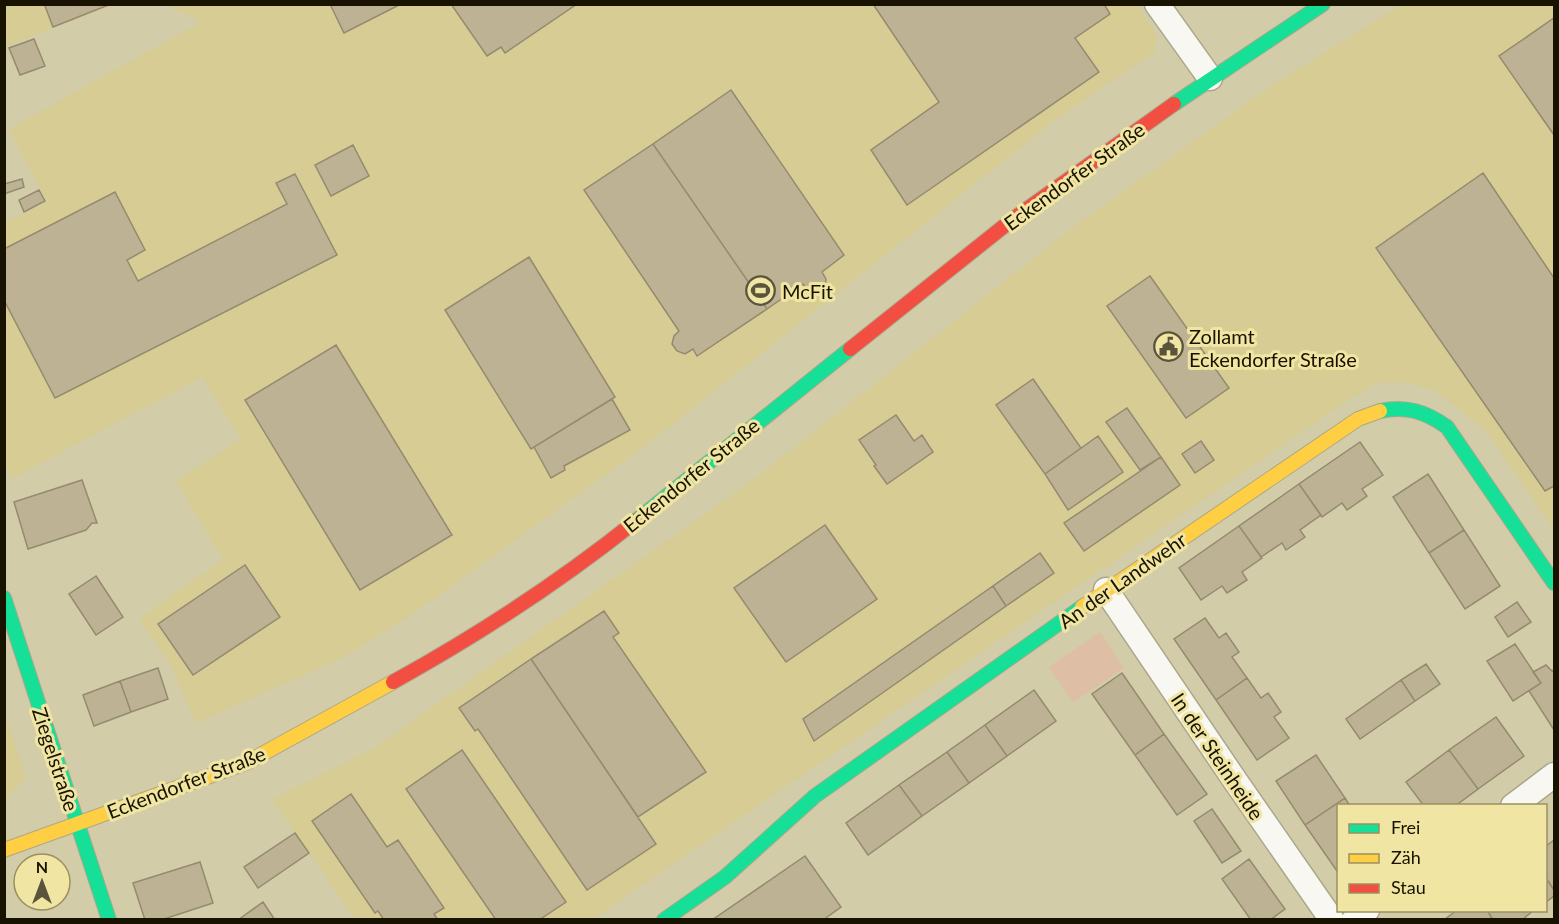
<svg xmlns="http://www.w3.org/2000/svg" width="1559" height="924" font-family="Lato,sans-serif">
<rect width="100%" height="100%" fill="#d2cca8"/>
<path fill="#d6cc94" d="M1136,4L1156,34L1155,52L1059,117L640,450L414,613L340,659L196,723L171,665L139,619L223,559L176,481L241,439L202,377L11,479L4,459V223L47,202L9,129L201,22L167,5Z
M5,5H115L5,46Z
M1401,5H1554V530L1486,431L1437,391L1405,382L1376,383L1341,405L593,919H355L272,799L374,748L757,477L1064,234L1268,88Z
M4,709L26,777L10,796L5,798Z"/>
<path fill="#debea4" d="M1100,632L1124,668L1073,702L1049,667Z"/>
<path fill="#bdb294" stroke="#948b6f" stroke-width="1.5" d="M48,4H111L53,27L45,6Z
M330,4H401L344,33Z
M451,4H577L505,53L501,47L487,56Z
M873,4H1104L1110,14L1075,38L1099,72L907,205L871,150L939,102Z
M1554,18V135L1499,56Z
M34,39L45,66L20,75L9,48Z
M731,90L844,255L822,272L826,279L825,287L817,292L808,291L803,284L767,309L653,144Z
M653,144L767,309L697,356L693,349L685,354L677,351L672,344L674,336L679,331L584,190Z
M353,145L369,176L331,196L315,165Z
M1483,173L1554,278V486L1545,491L1376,248Z
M295,174L337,255L55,398L4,300V249L115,192L145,250L127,260L138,281L287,204L276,183Z
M22,179L24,187L4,194V184Z
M39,190L45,201L24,212L19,200Z
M529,257L615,397L531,449L445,310Z
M1150,276L1229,388L1186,418L1107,306Z
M336,345L452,535L360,590L245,400Z
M1033,379L1081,448L1045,474L996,405Z
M612,399L630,430L564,466L565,470L551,478L534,447Z
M1127,408L1161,457L1140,470L1106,422Z
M896,415L914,441L922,435L933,452L887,484L874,466L876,465L859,440Z
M1098,436L1123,472L1068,510L1045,474Z
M1201,441L1214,460L1195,473L1182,454Z
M1360,442L1383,475L1362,489L1367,496L1347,510L1342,503L1322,517L1299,484Z
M1161,457L1180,485L1084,551L1064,523Z
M1428,474L1464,530L1429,553L1393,497Z
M82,480L97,523H92L86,530L28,549L14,502Z
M1299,484L1321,515L1300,530L1305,537L1286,550L1282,543L1261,557L1239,526Z
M825,525L877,599L786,662L734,588Z
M1239,526L1262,558L1242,572L1247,580L1227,593L1222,586L1201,600L1179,568Z
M1464,530L1500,586L1465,609L1429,553Z
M1040,553L1054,573L1006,606L993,586Z
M245,565L280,617L193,675L158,624Z
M96,576L123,617L96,635L69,594Z
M993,586L1006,606L814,741L803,719Z
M1517,602L1531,622L1508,637L1495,617Z
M604,611L619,633L613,637L706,772L638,817L531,659Z
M1205,618L1219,638L1226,633L1239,652L1232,657L1247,678L1216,700L1174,639Z
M1515,644L1541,683L1513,701L1487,661Z
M531,659L656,844L587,890L478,729L475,731L459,708Z
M1426,664L1440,684L1415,701L1401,680Z
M1546,665L1552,671L1554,670V730L1529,691L1541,683L1533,672Z
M158,668L168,699L131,712L120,681Z
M1122,673L1164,734L1135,755L1092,694Z
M1247,678L1261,698L1268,693L1281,712L1274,717L1289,738L1257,760L1216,700Z
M1401,680L1415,701L1360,739L1346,719Z
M120,681L131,712L94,726L83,695Z
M1034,690L1056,721L1007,756L985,725Z
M1496,717L1524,756L1478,789L1449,750Z
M985,725L1007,756L969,783L947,752Z
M1164,734L1207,794L1177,815L1135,755Z
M462,750L566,902L539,920H496L406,789Z
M1449,750L1478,789L1455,806H1424L1406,782Z
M947,752L969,783L922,816L899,785Z
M1316,755L1345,798L1305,825L1276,781Z
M899,785L922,816L868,855L846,823Z
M351,794L387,847L398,840L444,908L434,914L438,920H384L378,911L375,913L312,821Z
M1345,798L1350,806H1338V870L1337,871L1305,825Z
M1212,809L1241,851L1222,863L1194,821Z
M295,833L309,853L258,888L244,867Z
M1554,840V890L1546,878V846Z
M805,856L841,907L823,920H712Z
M1249,859L1285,909L1270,920H1251L1222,879Z
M200,862L213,903L161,920H145L133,883Z
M1546,878L1554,890V896L1546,902Z
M263,902L275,920H238Z
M1457,910H1487L1493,920H1444Z
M1487,910H1534L1522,920H1493Z"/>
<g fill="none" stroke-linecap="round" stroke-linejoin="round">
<defs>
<path id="street" d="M1157,4L1210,78
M1106,590L1234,779L1332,920
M1513,806L1554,775
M1354,920L1367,910"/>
<path id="fast" d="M1174,104L1323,4
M1380,411C1406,405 1426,412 1447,427L1554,583
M637,520L850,349
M4,598L109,920
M664,920L725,877L815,796L1082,607"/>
<path id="slow" d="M1082,607L1358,419L1380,411
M4,850L246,763L393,682"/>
<path id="jam" d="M850,349L1013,219L1174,104
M393,682C478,635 561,581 637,520"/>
</defs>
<use href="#street" stroke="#aca78a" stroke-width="27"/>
<use href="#fast" stroke="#aca78a" stroke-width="16"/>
<use href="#slow" stroke="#aca78a" stroke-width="16"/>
<use href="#jam" stroke="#aca78a" stroke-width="16"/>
<use href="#street" stroke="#f8f7f2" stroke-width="24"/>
<use href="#fast" stroke="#16e098" stroke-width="14"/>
<use href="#slow" stroke="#ffcf43" stroke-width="14"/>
<use href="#jam" stroke="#f24e42" stroke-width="14"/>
</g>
<defs>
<symbol id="stadium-ring" viewBox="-11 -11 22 22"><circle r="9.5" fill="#f1e5a3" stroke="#59543b" stroke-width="1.5"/><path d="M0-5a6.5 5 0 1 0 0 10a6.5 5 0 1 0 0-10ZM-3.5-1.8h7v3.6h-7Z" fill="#59543b"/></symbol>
<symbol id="civic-ring" viewBox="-11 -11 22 22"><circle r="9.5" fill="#f1e5a3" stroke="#59543b" stroke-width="1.5"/><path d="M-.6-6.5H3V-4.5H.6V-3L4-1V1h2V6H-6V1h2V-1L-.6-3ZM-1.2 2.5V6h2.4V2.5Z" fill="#59543b"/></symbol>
</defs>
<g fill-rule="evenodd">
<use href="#stadium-ring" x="744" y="274" width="33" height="33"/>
<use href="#civic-ring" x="1152" y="330" width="33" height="33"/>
</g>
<g text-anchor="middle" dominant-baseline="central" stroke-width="6" stroke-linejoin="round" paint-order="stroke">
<g font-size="20" fill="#181300" stroke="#f1e5a3">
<text transform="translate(1074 176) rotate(-36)">Eckendorfer Straße</text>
<text transform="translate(691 475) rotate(-39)">Eckendorfer Straße</text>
<text transform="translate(1122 580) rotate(-35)">An der Landwehr</text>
<text transform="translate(1218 756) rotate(56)">In der Steinheide</text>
<text transform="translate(56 759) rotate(72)">Ziegelstraße</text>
<text transform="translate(186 782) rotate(-21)">Eckendorfer Straße</text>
</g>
<g font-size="20" fill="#181300" stroke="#f1e5a3" text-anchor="start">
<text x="782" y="291">McFit</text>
<text x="1189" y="336">Zollamt<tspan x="1189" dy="23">Eckendorfer Straße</tspan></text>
</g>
</g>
<rect width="1559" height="924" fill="none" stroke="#181300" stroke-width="12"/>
<rect x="1337" y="804" width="210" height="108" fill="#f1e5a3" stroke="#9a9162" stroke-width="1.5"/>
<rect x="1349" y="824" width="30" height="9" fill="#16e098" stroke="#9a9162" stroke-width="1.5"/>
<text x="1391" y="834" font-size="18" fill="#181300">Frei</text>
<rect x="1349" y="854" width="30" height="9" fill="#ffcf43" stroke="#9a9162" stroke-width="1.5"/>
<text x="1391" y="864" font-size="18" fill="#181300">Zäh</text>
<rect x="1349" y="884" width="30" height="9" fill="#f24e42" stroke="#9a9162" stroke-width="1.5"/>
<text x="1391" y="894" font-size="18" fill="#181300">Stau</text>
<g transform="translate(42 882)"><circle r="28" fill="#f1e5a3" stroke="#9a9162" stroke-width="1.5"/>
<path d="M0-4.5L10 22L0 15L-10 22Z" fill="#59543b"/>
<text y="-9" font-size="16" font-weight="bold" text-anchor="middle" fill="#181300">N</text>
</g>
</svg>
